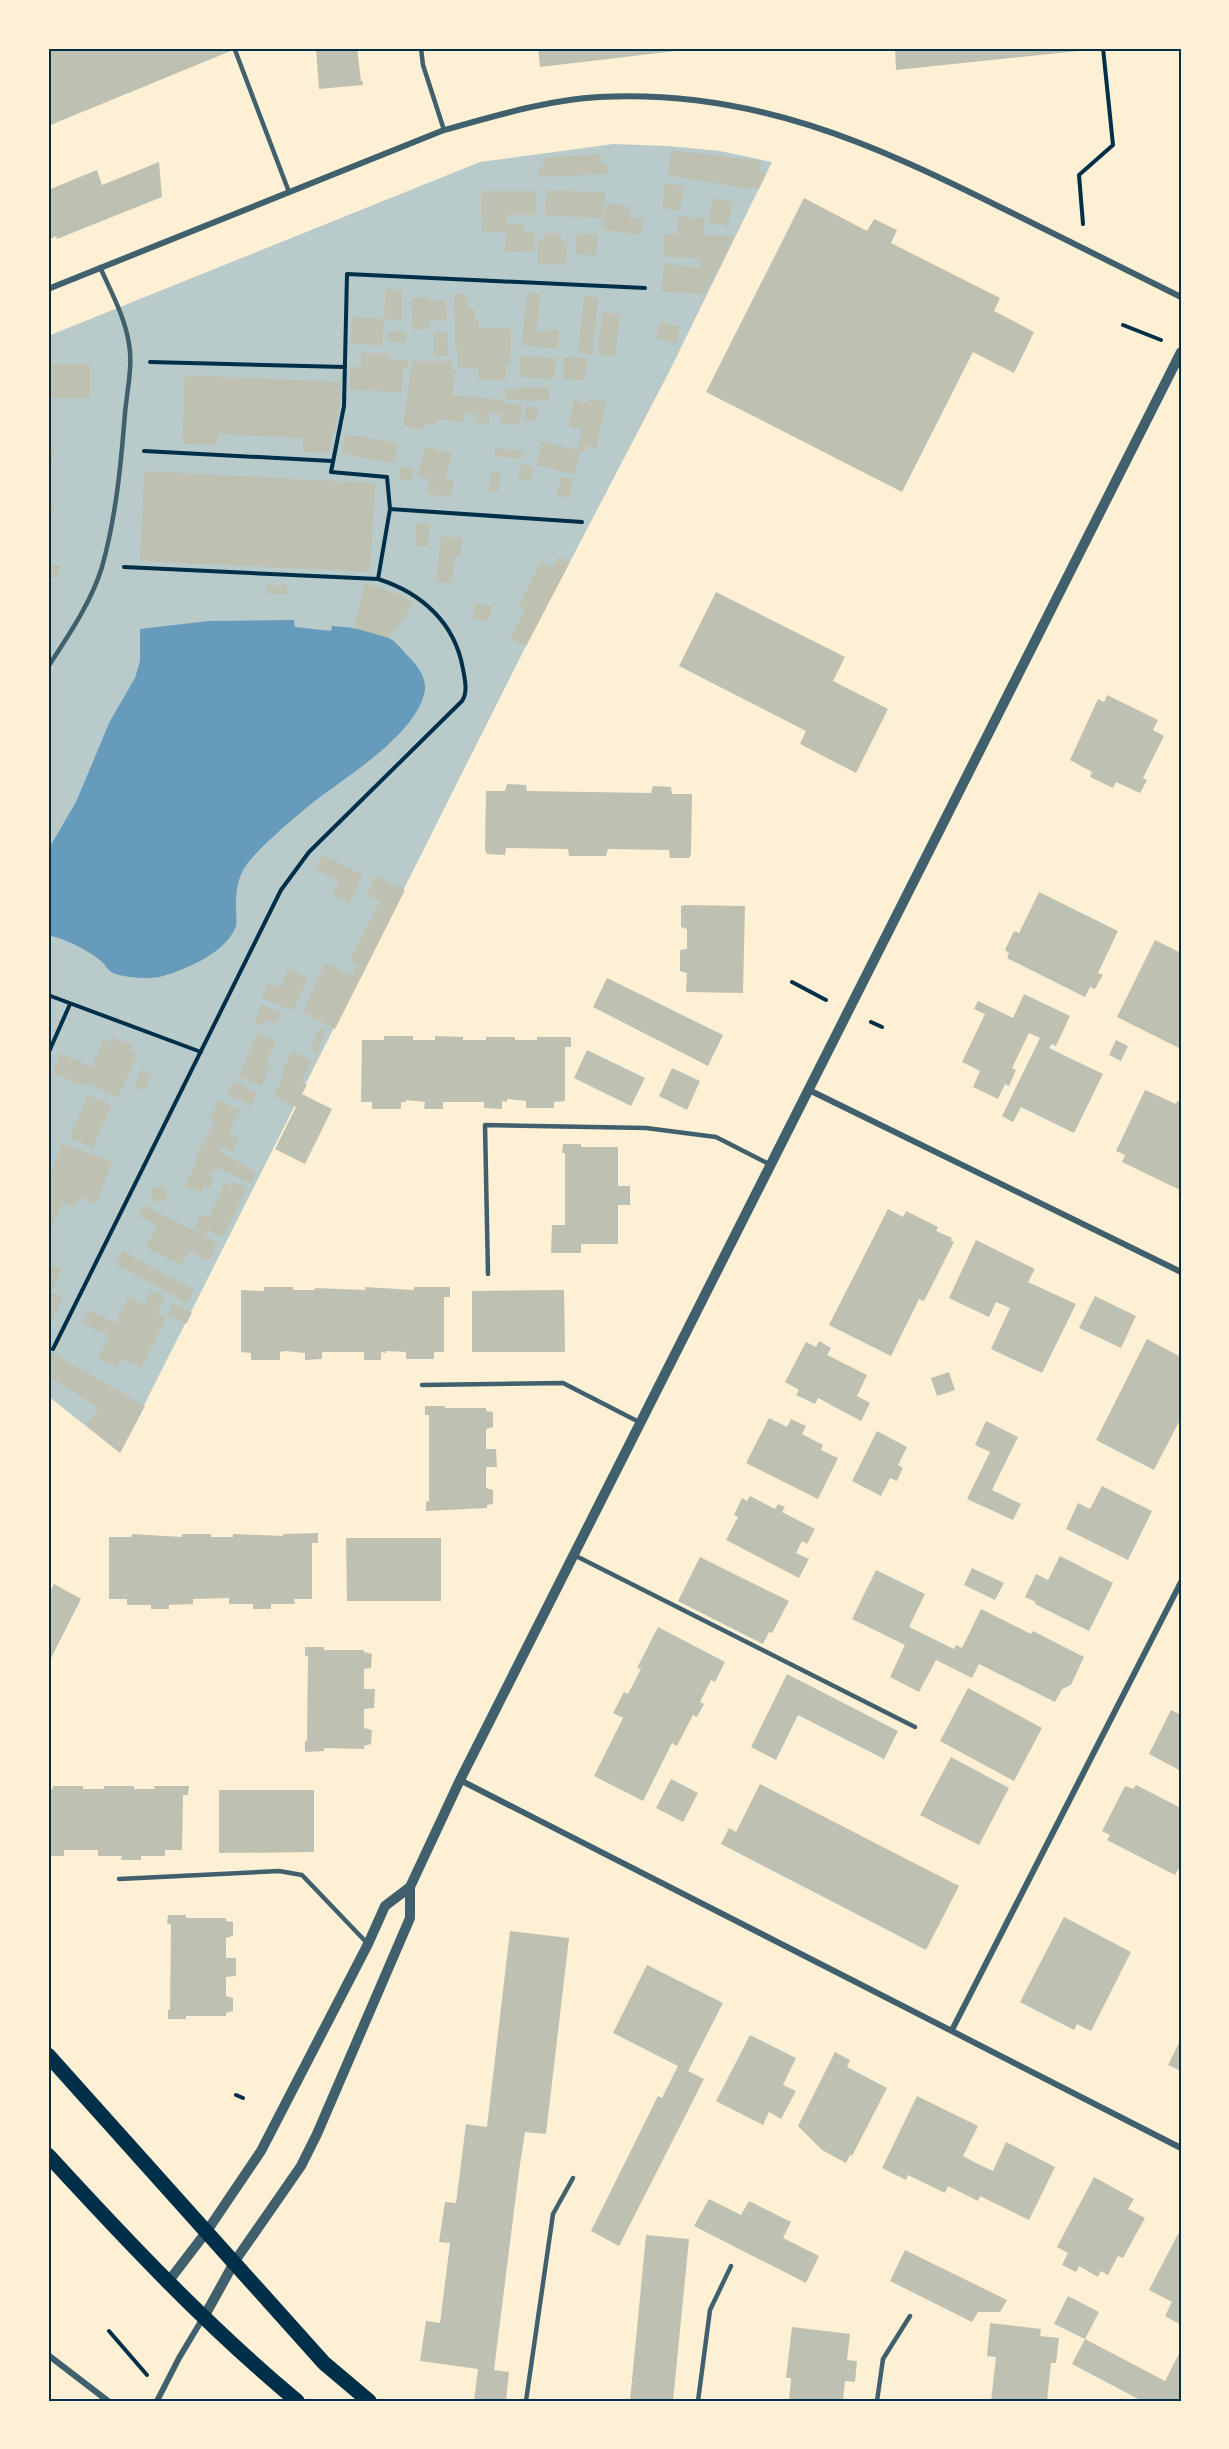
<svg xmlns="http://www.w3.org/2000/svg" width="1229" height="2449" font-family="'Work Sans',sans-serif">
<rect width="100%" height="100%" fill="#fdf0d5"/>
<path fill="#b9caca" d="M613,144L669,146L720,151L772,162L668,374L526,646L120,1453L48,1396V336L480,162Z"/>
<path fill="#669bbc" d="M294,620L295,627L331,631L332,626C348,627 375,630 389,638C397,642 403,651 409,657C417,665 426,677 425,689C420,731 348,776 316,800C294,818 271,837 252,858C238,873 236,888 236,908C236,914 237,921 236,926C227,952 187,969 163,976C149,980 127,978 113,973C108,971 105,964 101,961C85,948 67,940 48,935V850L76,802L110,721L135,678L140,661V629L209,621Z"/>
<path fill="#bec0b2" d="M48,48H238L48,126Z
M316,48H357L361,81H363V85L319,89Z
M538,48H684V50L540,67Z
M895,48H1089V50L896,70Z
M671,150L762,161L758,170L766,174L759,189L751,186L750,189L668,175Z
M600,154L601,163H607V174L539,177L538,167L544,166L543,158Z
M159,162L162,197L57,239L56,236L48,240V190L97,170L102,185Z
M665,183L684,186L680,211L662,208Z
M546,190L605,192L604,218L607,203L630,207L629,217L643,219L641,235L602,229L604,218L545,216Z
M481,191H536L537,215H507L506,224L524,225V232H535V251L505,252L506,232H482Z
M713,198L733,202L728,226L708,222Z
M804,198L867,231L874,219L897,230L891,243L1000,298L994,311L1034,332L1014,373L973,352L902,492L706,392Z
M678,216L705,218L704,235L735,236L705,294L661,292L664,263L700,268V258L663,257L664,234H677Z
M545,233H561V241H567L566,265L538,264V241H544Z
M577,233L598,235L596,256L576,254Z
M386,288L402,290V321L384,319Z
M527,292L540,294L537,332L545,333V329L559,330L557,349L522,345Z
M454,294H463V298H467V309H475V320H478V328H511L510,366H506V380H478V368H458V349H455Z
M584,296L598,298L592,355L578,353Z
M428,297V301L445,300L447,320L429,321V329L413,330L411,298Z
M602,312L620,314L615,356L598,354Z
M352,317L384,319L382,346L351,343Z
M660,322L680,327L676,344L656,338Z
M388,331L406,332V342H388Z
M434,332H447L448,356H434Z
M361,353H388V359L408,360V368H403L402,392L350,390V367H361Z
M521,356L556,358L554,379L519,377Z
M564,357L587,358L585,380L563,379Z
M412,361H452V371L455,370L452,395L503,400V403L522,405L520,425L500,423L501,414L490,413L489,424L475,422L477,415L465,414L464,422L437,419L436,425L424,424L423,430L403,426Z
M48,364H90V398H48Z
M185,375L341,382L340,408L329,453L302,452L303,438L218,434L217,445L182,444Z
M519,387H549V401L505,400V389L519,390Z
M588,398L606,402L596,448L586,446L585,452L580,450L575,474L536,465L542,441L577,450L582,429L568,426L574,400L587,403Z
M526,406L538,407L537,421L524,420Z
M345,434L398,443L395,463L342,454Z
M48,447L55,449L49,471H48Z
M425,447L452,453L445,479L454,481L450,498L426,493L430,480L417,476Z
M495,448L523,451L522,459L494,456Z
M522,464L534,467L530,481L518,478Z
M401,467L414,469L411,481L399,479Z
M144,471L375,483L370,572L140,561Z
M491,471L501,472L498,492L489,491Z
M561,477L573,479L569,498L556,496Z
M48,501L55,503L50,519L48,518Z
M417,523L430,525L428,547L415,546Z
M441,536L462,538L460,557L455,556L452,583L436,582Z
M559,556L570,562L526,646L510,639L525,610L519,606L541,562L552,568Z
M48,562L60,566L56,578L48,575Z
M365,583L401,595L414,604L389,638L354,628Z
M266,585H287V594H266Z
M716,592L845,657L833,681L888,709L856,773L800,744L806,731L679,666Z
M475,603L492,606L489,621L473,618Z
M1107,695L1158,720L1153,730L1164,736L1143,778L1147,780L1140,793L1116,782L1113,788L1090,777L1092,772L1070,760L1098,699L1104,702Z
M507,784L526,785L527,791L588,792L651,793L653,786L671,787L672,794H692L691,854L689,858H670L669,850L608,849L606,856H569L568,849L506,848L505,855L487,854L485,850L486,791H505Z
M322,855L363,875L349,903L332,895L339,881L315,869Z
M376,876L405,890L335,1029L303,1012L325,963L352,975L357,964L350,960L380,901L367,895Z
M1039,892L1118,931L1098,973L1103,975L1095,989L1090,987L1085,997L1007,958L1009,953L1005,950L1014,931L1019,933Z
M685,905L745,906L743,993L686,992L687,973L680,971V950L687,949V929L681,927V906Z
M1155,940L1181,953V1049L1117,1017Z
M288,969L308,978L293,1011L261,997L268,983L280,988Z
M607,978L723,1035L708,1066L593,1007Z
M1024,994L1070,1016L1056,1046L1052,1044L1049,1048L1103,1074L1074,1133L1021,1107L1013,1122L1002,1116L1040,1038L1029,1033L1012,1068L1016,1070L1009,1086L1005,1084L998,1099L973,1087L980,1071L962,1062L985,1014L974,1009L978,1001L1013,1018Z
M262,1004L281,1013L275,1024L266,1020L263,1026L254,1022Z
M319,1028L326,1030L317,1054L310,1051Z
M258,1033L276,1041L265,1065L270,1068L261,1086L238,1076Z
M384,1036H413V1040H435V1036L463,1037V1040H486V1037H515V1040H537V1037H571V1047H565V1101L554,1102V1108H526V1101L507,1099V1102L502,1101V1109L484,1108V1102H443V1109H424L425,1102L406,1100V1102H401V1109H372V1102H361L362,1040H384Z
M113,1037L133,1046L131,1052L137,1055L118,1098L85,1082L83,1086L52,1072L61,1053L91,1067L104,1039L111,1042Z
M1116,1040L1128,1046L1121,1061L1109,1055Z
M587,1050L645,1078L631,1106L574,1078Z
M292,1051L312,1061L301,1082L307,1085L302,1094L332,1109L305,1164L275,1149L296,1107L274,1096L284,1076L281,1074Z
M672,1068L700,1081L687,1110L659,1096Z
M141,1070L151,1075L144,1091L134,1086Z
M234,1081L257,1093L251,1106L227,1094Z
M1145,1090L1176,1104L1177,1101L1181,1103V1195L1178,1194L1180,1190L1122,1162L1125,1155L1116,1151Z
M88,1095L111,1105L93,1148L69,1137Z
M219,1100L240,1110L229,1133L239,1138L232,1152L221,1147L219,1151L256,1172L251,1184L219,1168L218,1171L213,1168L209,1176L214,1178L209,1189L204,1186L201,1193L185,1186L197,1161L195,1159L215,1121L209,1119Z
M62,1143L112,1162L96,1204L80,1197L74,1207L63,1202L48,1234V1174L50,1175Z
M563,1144H581V1147H618V1186H630V1205H618V1244H581V1253H551L552,1225H565V1153H562Z
M234,1182L247,1187L223,1237L208,1230L204,1236L218,1243L209,1261L189,1251L181,1265L146,1247L157,1225L138,1216L144,1205L193,1230L200,1215L209,1217L225,1183L232,1186Z
M162,1186L168,1194L164,1201L155,1202L150,1194L154,1187Z
M888,1209L903,1217L906,1211L938,1227L936,1231L952,1238L951,1240L954,1242L924,1301L919,1299L891,1356L829,1325Z
M976,1240L1035,1269L1028,1282L1076,1304L1042,1373L991,1349L1010,1308L996,1302L989,1317L949,1298Z
M123,1251L194,1290L187,1303L116,1264Z
M52,1265L61,1270L51,1292L63,1298L48,1328V1271Z
M264,1287H293V1290H315V1288L365,1290V1287L414,1290V1287H450V1297H444V1352H434V1359H406V1352L386,1351V1353L381,1352V1360H364V1352H322V1359L305,1360V1353L285,1351L280,1352V1360H251V1353L241,1352V1290L264,1291Z
M151,1290L165,1297L157,1313L166,1318L141,1368L121,1359L117,1367L98,1358L109,1336L82,1323L89,1310L115,1323L128,1297L144,1305Z
M564,1290L565,1352H472V1291Z
M1095,1296L1136,1316L1121,1348L1079,1328Z
M173,1303L192,1313L186,1324L167,1315Z
M1147,1339L1181,1357V1418L1154,1470L1096,1440Z
M819,1341L831,1348L827,1355L867,1375L857,1396L870,1403L861,1421L818,1398L815,1404L796,1395L799,1390L785,1382L806,1342L816,1347Z
M49,1351L145,1406L120,1453L86,1425L99,1408L48,1376Z
M949,1372L955,1390L937,1396L931,1378Z
M425,1406H445V1408H486V1411L493,1412V1427L486,1429V1449H496L497,1467H486V1488L493,1490V1504L487,1505V1508L426,1511V1502L429,1501V1415H425Z
M769,1418L787,1427L791,1419L806,1426L802,1434L823,1445L821,1450L838,1458L818,1499L746,1463Z
M986,1421L1018,1437L992,1490L1021,1504L1013,1520L967,1499L990,1452L975,1445Z
M877,1431L907,1447L898,1465L903,1468L897,1481L890,1478L881,1496L852,1481Z
M1102,1486L1152,1511L1128,1560L1066,1529L1078,1503L1090,1509Z
M750,1496L775,1509L778,1504L785,1507L782,1512L815,1529L807,1544L802,1541L796,1553L809,1559L799,1578L726,1540L738,1517L734,1515L742,1498L747,1501Z
M318,1533V1543H312V1599H294L295,1604H271V1609H253V1604H229V1598L193,1599V1604L169,1605V1609H151V1605H127V1599H109V1537H131L132,1534L182,1537V1534H211V1537H233V1534L283,1536V1534Z
M346,1538H441V1601H347Z
M1060,1556L1113,1583L1089,1631L1035,1604L1036,1602L1025,1597L1036,1574L1048,1580Z
M700,1557L789,1601L772,1633L769,1632L763,1644L678,1601Z
M972,1568L1004,1583L995,1600L964,1585Z
M876,1570L925,1594L909,1627L954,1649L956,1645L962,1648L981,1609L1031,1634L1033,1631L1084,1657L1071,1685L1062,1689L1055,1702L979,1664L972,1678L936,1660L919,1692L890,1677L905,1645L852,1619Z
M54,1584L81,1599L48,1664V1596Z
M658,1627L725,1662L715,1682L711,1680L700,1702L704,1704L697,1717L693,1715L677,1746L672,1743L643,1801L594,1776L623,1718L613,1713L624,1692L628,1694L641,1669L637,1668Z
M305,1647H324V1650H364V1652L372,1654L371,1668L364,1669V1689H375L374,1708L364,1709V1728L372,1730L371,1744L364,1746V1749L324,1748V1751L305,1752V1741H307L308,1656H305Z
M787,1674L898,1731L884,1759L798,1715L776,1760L751,1747Z
M968,1688L1042,1728L1014,1781L940,1741Z
M1171,1710L1181,1715V1771L1149,1754Z
M951,1757L1009,1788L979,1845L920,1815Z
M671,1779L698,1793L683,1822L656,1808Z
M760,1784L959,1886L926,1950L721,1844L729,1828L736,1832Z
M1136,1785L1181,1808V1869L1179,1868L1175,1875L1107,1840L1110,1835L1102,1831L1125,1786L1133,1789Z
M53,1786H83V1789H104V1786H134V1789H155L154,1786H189L188,1795H183L182,1850H165V1856H141V1860H121L122,1856H98V1850H64V1856H48V1789H53Z
M219,1790H314V1852L219,1853Z
M168,1915H186V1918H226V1921L233,1922V1936L226,1938V1958H236V1976L226,1977V1996L233,1998V2011L226,2013V2016H186V2019H168V2010H170L171,1924H167Z
M1064,1917L1131,1952L1091,2031L1077,2024L1074,2030L1020,2002Z
M510,1931L569,1938L546,2134L525,2132L519,2171L494,2370L509,2372L506,2401H474L478,2369L420,2361L426,2321L440,2323L450,2243L439,2242L445,2202L456,2203L466,2124L487,2127Z
M647,1965L723,2003L688,2071L704,2079L619,2246L591,2231L658,2096L662,2098L678,2066L613,2033Z
M750,2035L796,2058L783,2085L796,2091L781,2119L769,2112L763,2125L716,2101Z
M1181,2039V2071L1168,2065Z
M835,2052L850,2060L847,2067L887,2088L852,2156L850,2155L846,2163L822,2150L798,2126Z
M917,2096L978,2126L963,2156L976,2163L993,2171L1006,2142L1055,2167L1029,2220L980,2196L978,2201L948,2186L945,2193L908,2175L906,2180L882,2168Z
M1094,2177L1134,2199L1128,2209L1145,2218L1123,2258L1118,2256L1108,2275L1101,2271L1098,2277L1079,2266L1076,2272L1062,2265L1068,2253L1057,2247Z
M709,2199L741,2215L749,2201L791,2222L783,2238L819,2256L806,2283L694,2226Z
M1178,2234L1181,2236V2325L1165,2316L1172,2302L1149,2290Z
M646,2235L689,2239L673,2401H630Z
M905,2250L1007,2300L1000,2312H978L972,2322L890,2281Z
M1068,2296L1099,2312L1085,2339L1165,2381L1181,2350V2401H1142L1072,2364L1085,2339L1054,2324Z
M990,2323L1041,2329L1040,2336L1059,2338L1056,2363H1051L1047,2401H991L996,2357L987,2356Z
M792,2327L850,2334L847,2360L857,2361L855,2382L845,2381L843,2401H789L791,2378H786Z"/>
<g fill="none" stroke-linecap="round" stroke-linejoin="round">
<path stroke="#003049" stroke-width="4" d="M1083,224L1079,175L1113,145L1103,48
M1123,325L1161,340
M150,362L345,367
M144,451L332,461
M390,509L582,522
M378,579L390,509L387,477L331,472L344,406L347,274L645,288
M792,982L826,1000
M48,995L201,1052
M871,1022L882,1027
M48,1054L70,1004
M53,1349L281,890L309,852L462,701C468,692 465,680 463,669C455,623 422,593 378,579L124,567
M236,2095L243,2098
M109,2331L147,2375"/>
<path stroke="#3f606c" stroke-width="4.5" d="M421,48L423,65L444,130
M235,50L289,192
M48,667C68,636 91,603 102,567C116,517 121,464 125,413C127,391 133,365 129,344C125,317 111,292 100,267
M488,1274L485,1125L646,1128L716,1137L771,1165
M422,1385L563,1383L639,1422
M574,1555L915,1727
M119,1879L279,1871L302,1875L368,1944
M526,2401L553,2214L573,2178
M698,2401L710,2310L731,2266
M877,2401L883,2359L910,2316"/>
<path stroke="#3f606c" stroke-width="6" d="M48,289L444,130C495,116 546,100 599,97C753,89 872,143 1006,210C1065,239 1123,268 1181,297
M809,1090L1181,1272
M460,1780L1181,2148
M952,2030L1181,1582
M48,2355L108,2401
M157,2401L179,2358L203,2318"/>
<path stroke="#3f606c" stroke-width="10" d="M168,2282L207,2231L261,2151L368,1944L385,1906L410,1887
M204,2317L235,2261L301,2166L317,2134L410,1918V1887L460,1780L1181,352"/>
<path stroke="#003049" stroke-width="15" d="M48,2055L324,2363L369,2401
M48,2155C127,2241 207,2326 297,2401"/>
</g>
<rect width="1229" height="2449" fill="none" stroke="#fdf0d5" stroke-width="99"/>
<rect x="50" y="50" width="1130" height="2350" fill="none" stroke="#003049" stroke-width="2"/>
</svg>
